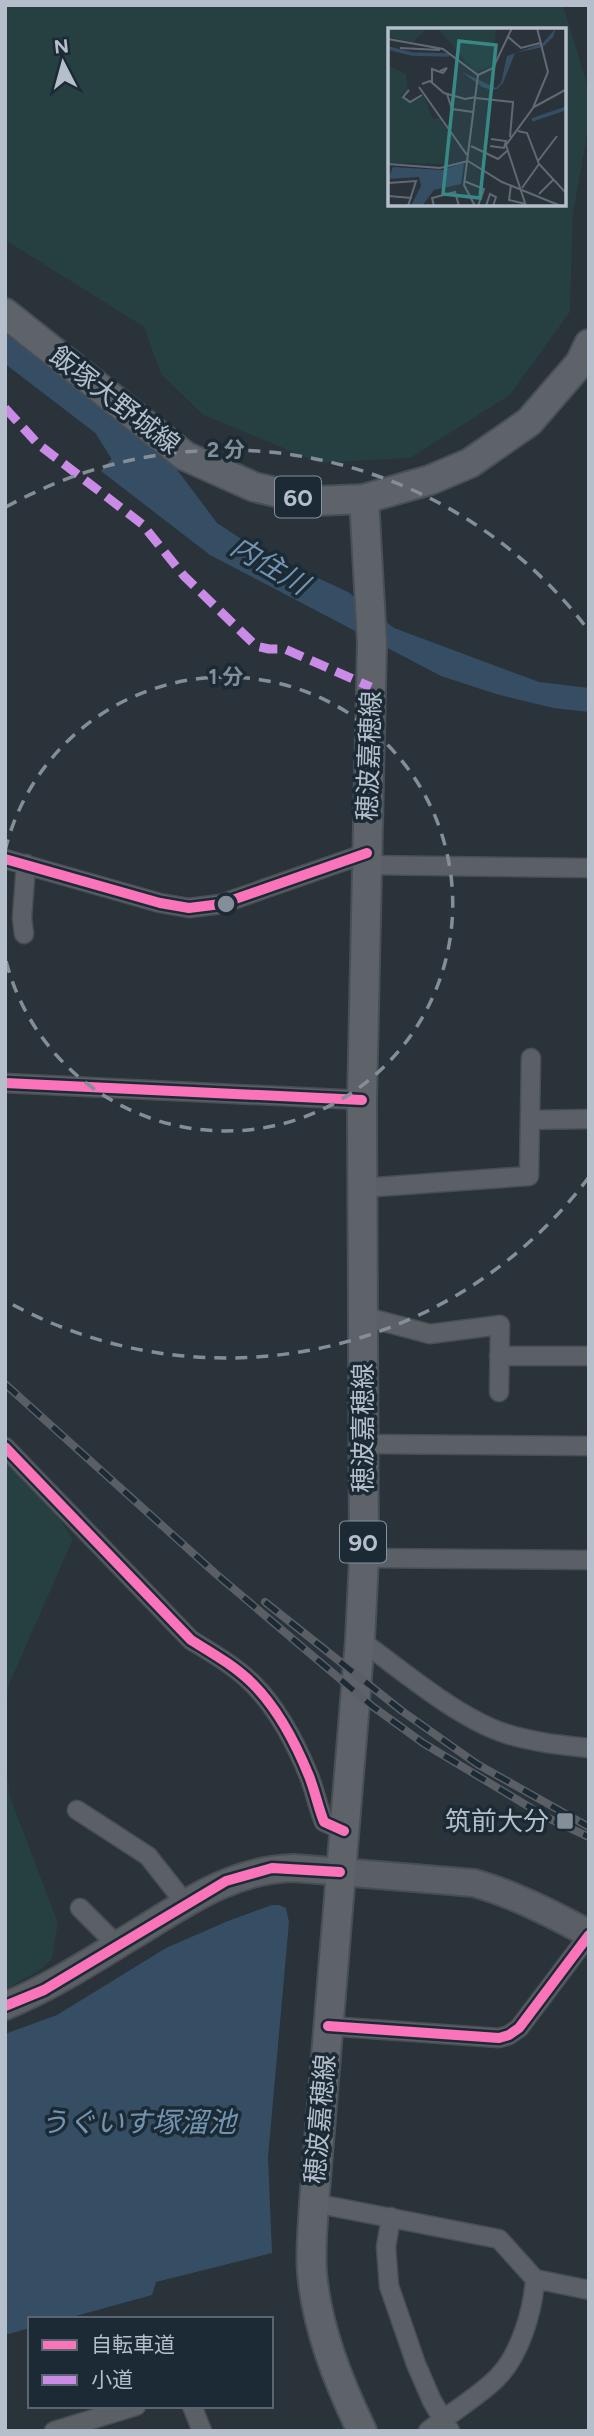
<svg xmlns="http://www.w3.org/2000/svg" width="594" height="2436" font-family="Figtree,'Noto Sans JP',sans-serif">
<rect width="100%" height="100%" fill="#2a323a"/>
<path fill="#263f41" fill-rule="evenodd" d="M5,5H563L589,91V126L573,213L570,312L510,395L410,458L319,463L203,415L161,374L144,327L5,240ZM389,30H564V205H389Z
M5,1459L48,1502L73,1539L8,1687L5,1720Z
M5,1760L10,1797L58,1923L52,1959L40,1970L5,1990Z"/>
<path fill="#354e64" d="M135,432L169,459L217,523L258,550L348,592L394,628L539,682L589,688V712L553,708L496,694L441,676L210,555L101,471Z
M272,1905H279L286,1908L289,1922L268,2157L272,2253L156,2282L152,2295L65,2319H30V2328L5,2335V2034L57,2015L166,1948L228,1921Z"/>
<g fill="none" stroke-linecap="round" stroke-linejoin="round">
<path stroke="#354e64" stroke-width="33" d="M5,343L108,422L138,470L152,481"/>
<defs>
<path id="street" d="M5,859L160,903L189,908L221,904L367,853
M366,865L589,868
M24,934L22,918L26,864
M5,1083L362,1100
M530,1120L589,1119
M362,1188L529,1176L531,1058
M362,1316L430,1334L500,1325L499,1392
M499,1356H589
M362,1444L589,1446
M5,1447L191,1640C212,1653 235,1666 253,1684C277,1708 296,1744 309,1776C315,1791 318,1807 324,1822L344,1831
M364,1558L589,1560
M360,1640C402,1670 456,1717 504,1733C531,1742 561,1745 589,1748
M77,1810L148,1856L185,1903
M80,1908L117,1945
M328,2026L499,2038L509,2035L519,2028L589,1935
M314,2203L499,2239L535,2279L589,2290
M391,2217L386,2247L389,2286L416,2364L432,2401L450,2431
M192,2406L202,2431
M54,2431L136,2406
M428,2431C449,2414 479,2396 497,2378C520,2355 533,2311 535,2279"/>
<path id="secondary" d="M5,2006C54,1986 97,1957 142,1930C190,1900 236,1869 294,1868L474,1883C514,1894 553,1914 589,1934"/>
<path id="primary" d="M5,313L185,456L254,487L315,501L364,499L430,480L470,463L529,422L580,363L589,344
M362,2431C338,2381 317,2328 312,2273C310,2250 313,2226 314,2203L360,1640L364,1558L362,1100L372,642L364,499"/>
</defs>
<use href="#street" stroke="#484e54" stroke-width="21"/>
<use href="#secondary" stroke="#484e54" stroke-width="30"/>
<use href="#primary" stroke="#484f56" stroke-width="32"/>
<use href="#street" stroke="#5b6067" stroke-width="18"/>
<use href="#secondary" stroke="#595f65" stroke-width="26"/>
<use href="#primary" stroke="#5d6369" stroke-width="28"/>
<defs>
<path id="rail" d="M5,1384L216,1574L372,1706L423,1743L546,1817L589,1837
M265,1602L402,1711L477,1764L589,1827"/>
</defs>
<use href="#rail" stroke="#595f65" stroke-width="8"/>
<use href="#rail" stroke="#1c2a35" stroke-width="5" stroke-dasharray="16" stroke-linecap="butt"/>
<path stroke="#ca8be6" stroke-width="9" stroke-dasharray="18 9" stroke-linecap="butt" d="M5,408L38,444L142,524L184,576L256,646L269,649H285L371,687"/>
<defs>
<path id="cycleway" d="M5,859L160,903L189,908L221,904L367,853
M5,1083L362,1100
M5,1447L191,1640C212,1653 235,1666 253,1684C277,1708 296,1744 309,1776C315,1791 318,1807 324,1822L344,1831
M5,2006L44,1990L226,1881L272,1868L340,1872
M328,2026L499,2038L509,2035L519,2028L589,1935"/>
</defs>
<use href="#cycleway" stroke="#1c2a35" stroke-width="15"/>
<use href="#cycleway" stroke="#fb73b8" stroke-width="10"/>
</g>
<g fill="none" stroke="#848e98" stroke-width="3.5" stroke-dasharray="12 9">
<path d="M5 851A227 227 0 1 1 5 957"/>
<path d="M589 1177A454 454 0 0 1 6 1301M6 507A454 454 0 0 1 589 631"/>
</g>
<rect fill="#848e98" stroke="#1c2a35" stroke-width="2.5" x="556" y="1812" width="18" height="18" rx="3.5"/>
<g text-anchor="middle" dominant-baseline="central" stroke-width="7" stroke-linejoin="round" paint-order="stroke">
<g fill="#1c2a35" stroke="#86929e" stroke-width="2">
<rect x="275" y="476.5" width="46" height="41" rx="5"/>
<rect x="340" y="1521.5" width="46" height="41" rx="5"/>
</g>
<g font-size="24" font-weight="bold" fill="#b4bfcb">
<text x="298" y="497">60</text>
<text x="363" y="1542">90</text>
</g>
<g font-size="26" fill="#b4bfcb" stroke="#1c2a35">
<text transform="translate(115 400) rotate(38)">飯塚大野城線</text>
<text transform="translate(369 756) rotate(-88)">穂波嘉穂線</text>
<text transform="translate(363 1428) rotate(-90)">穂波嘉穂線</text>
<text transform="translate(320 2119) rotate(-85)">穂波嘉穂線</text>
</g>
<g font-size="26" fill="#b4bfcb" stroke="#1c2a35" text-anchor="end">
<text x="549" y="1821">筑前大分</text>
</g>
<g font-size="28" font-style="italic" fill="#7294b0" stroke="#1c2a35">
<text transform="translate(270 565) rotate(31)">内住川</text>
<text x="138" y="2122">うぐいす塚溜池</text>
</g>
</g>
<g transform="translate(388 28)">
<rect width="178" height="178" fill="#2a323a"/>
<path d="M0,0H40L25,14L0,9ZM49,0H108L105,37L88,44ZM0,37L18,46L20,62L12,68L21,74L36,68L45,91L52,90L65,110L60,122L61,136L0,135Z" fill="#263f41"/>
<path d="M168,0L165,9L155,19L127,25L115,55L109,61L104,62L94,59L74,44L108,60L113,55L119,28L155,15ZM76,135L73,156L46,162L34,178H23L33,158L31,149L0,151L5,139L54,142Z" fill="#354e64"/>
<path fill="none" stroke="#354e64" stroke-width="3.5" d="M0,20L24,26L61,27M144,92L179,80"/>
<path fill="none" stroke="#616a74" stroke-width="2" d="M119,8L133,20L152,15M0,11L55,21L90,47L105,40L124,0M12,20L52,22M44,54V41L55,45L59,40L52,43M34,56L42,53L56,65L77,71L88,69M31,59L79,127M21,62L15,69L22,74L34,67M59,66L64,81L85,84M88,70L125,74L122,109M146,79L179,61M130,103L139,105L151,136L178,165M83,118L110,131L119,123M102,118L116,120L118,113L103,111M80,133L114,154L173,178M150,133L169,108M0,136L52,140L80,133M76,153L96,161L90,178M0,155L28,153L20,178M123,157L121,172L138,176M134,160L151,136M151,166L166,151M0,168L24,170M46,178L44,170L67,164L71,178M87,178L76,157L90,47M98,178L102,166L108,169L105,178M138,178L118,117L145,80L160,44L149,0"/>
<path fill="#388885" fill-opacity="0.15" stroke="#388885" stroke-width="3.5" d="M71,13L108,17L92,170L55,166Z"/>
<rect width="178" height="178" fill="none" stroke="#b4bfcb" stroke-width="3.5"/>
</g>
<circle cx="226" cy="904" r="10" fill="#848e98" stroke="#1c2a35" stroke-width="3.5"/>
<g font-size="21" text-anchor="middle" font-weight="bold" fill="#848e98" stroke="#1c2a35" stroke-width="7" stroke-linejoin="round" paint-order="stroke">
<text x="226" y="457">2 分</text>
<text x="226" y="684">1 分</text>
</g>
<rect width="594" height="2436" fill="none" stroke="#b4bfcb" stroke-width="14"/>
<rect x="28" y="2317" width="245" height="91" fill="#1c2a35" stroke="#596671" stroke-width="2"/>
<rect x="42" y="2340" width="35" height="10" fill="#fb73b8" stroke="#596671" stroke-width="2"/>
<text x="91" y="2352" font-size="21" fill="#b4bfcb">自転車道</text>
<rect x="42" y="2375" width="35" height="10" fill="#ca8be6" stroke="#596671" stroke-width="2"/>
<text x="91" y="2387" font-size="21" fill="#b4bfcb">小道</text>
<g transform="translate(63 63) rotate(354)" stroke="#1c2a35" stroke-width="5" paint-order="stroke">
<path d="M0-5L12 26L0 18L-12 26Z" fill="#b4bfcb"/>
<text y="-10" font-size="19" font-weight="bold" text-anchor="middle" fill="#b4bfcb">N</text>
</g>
</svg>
